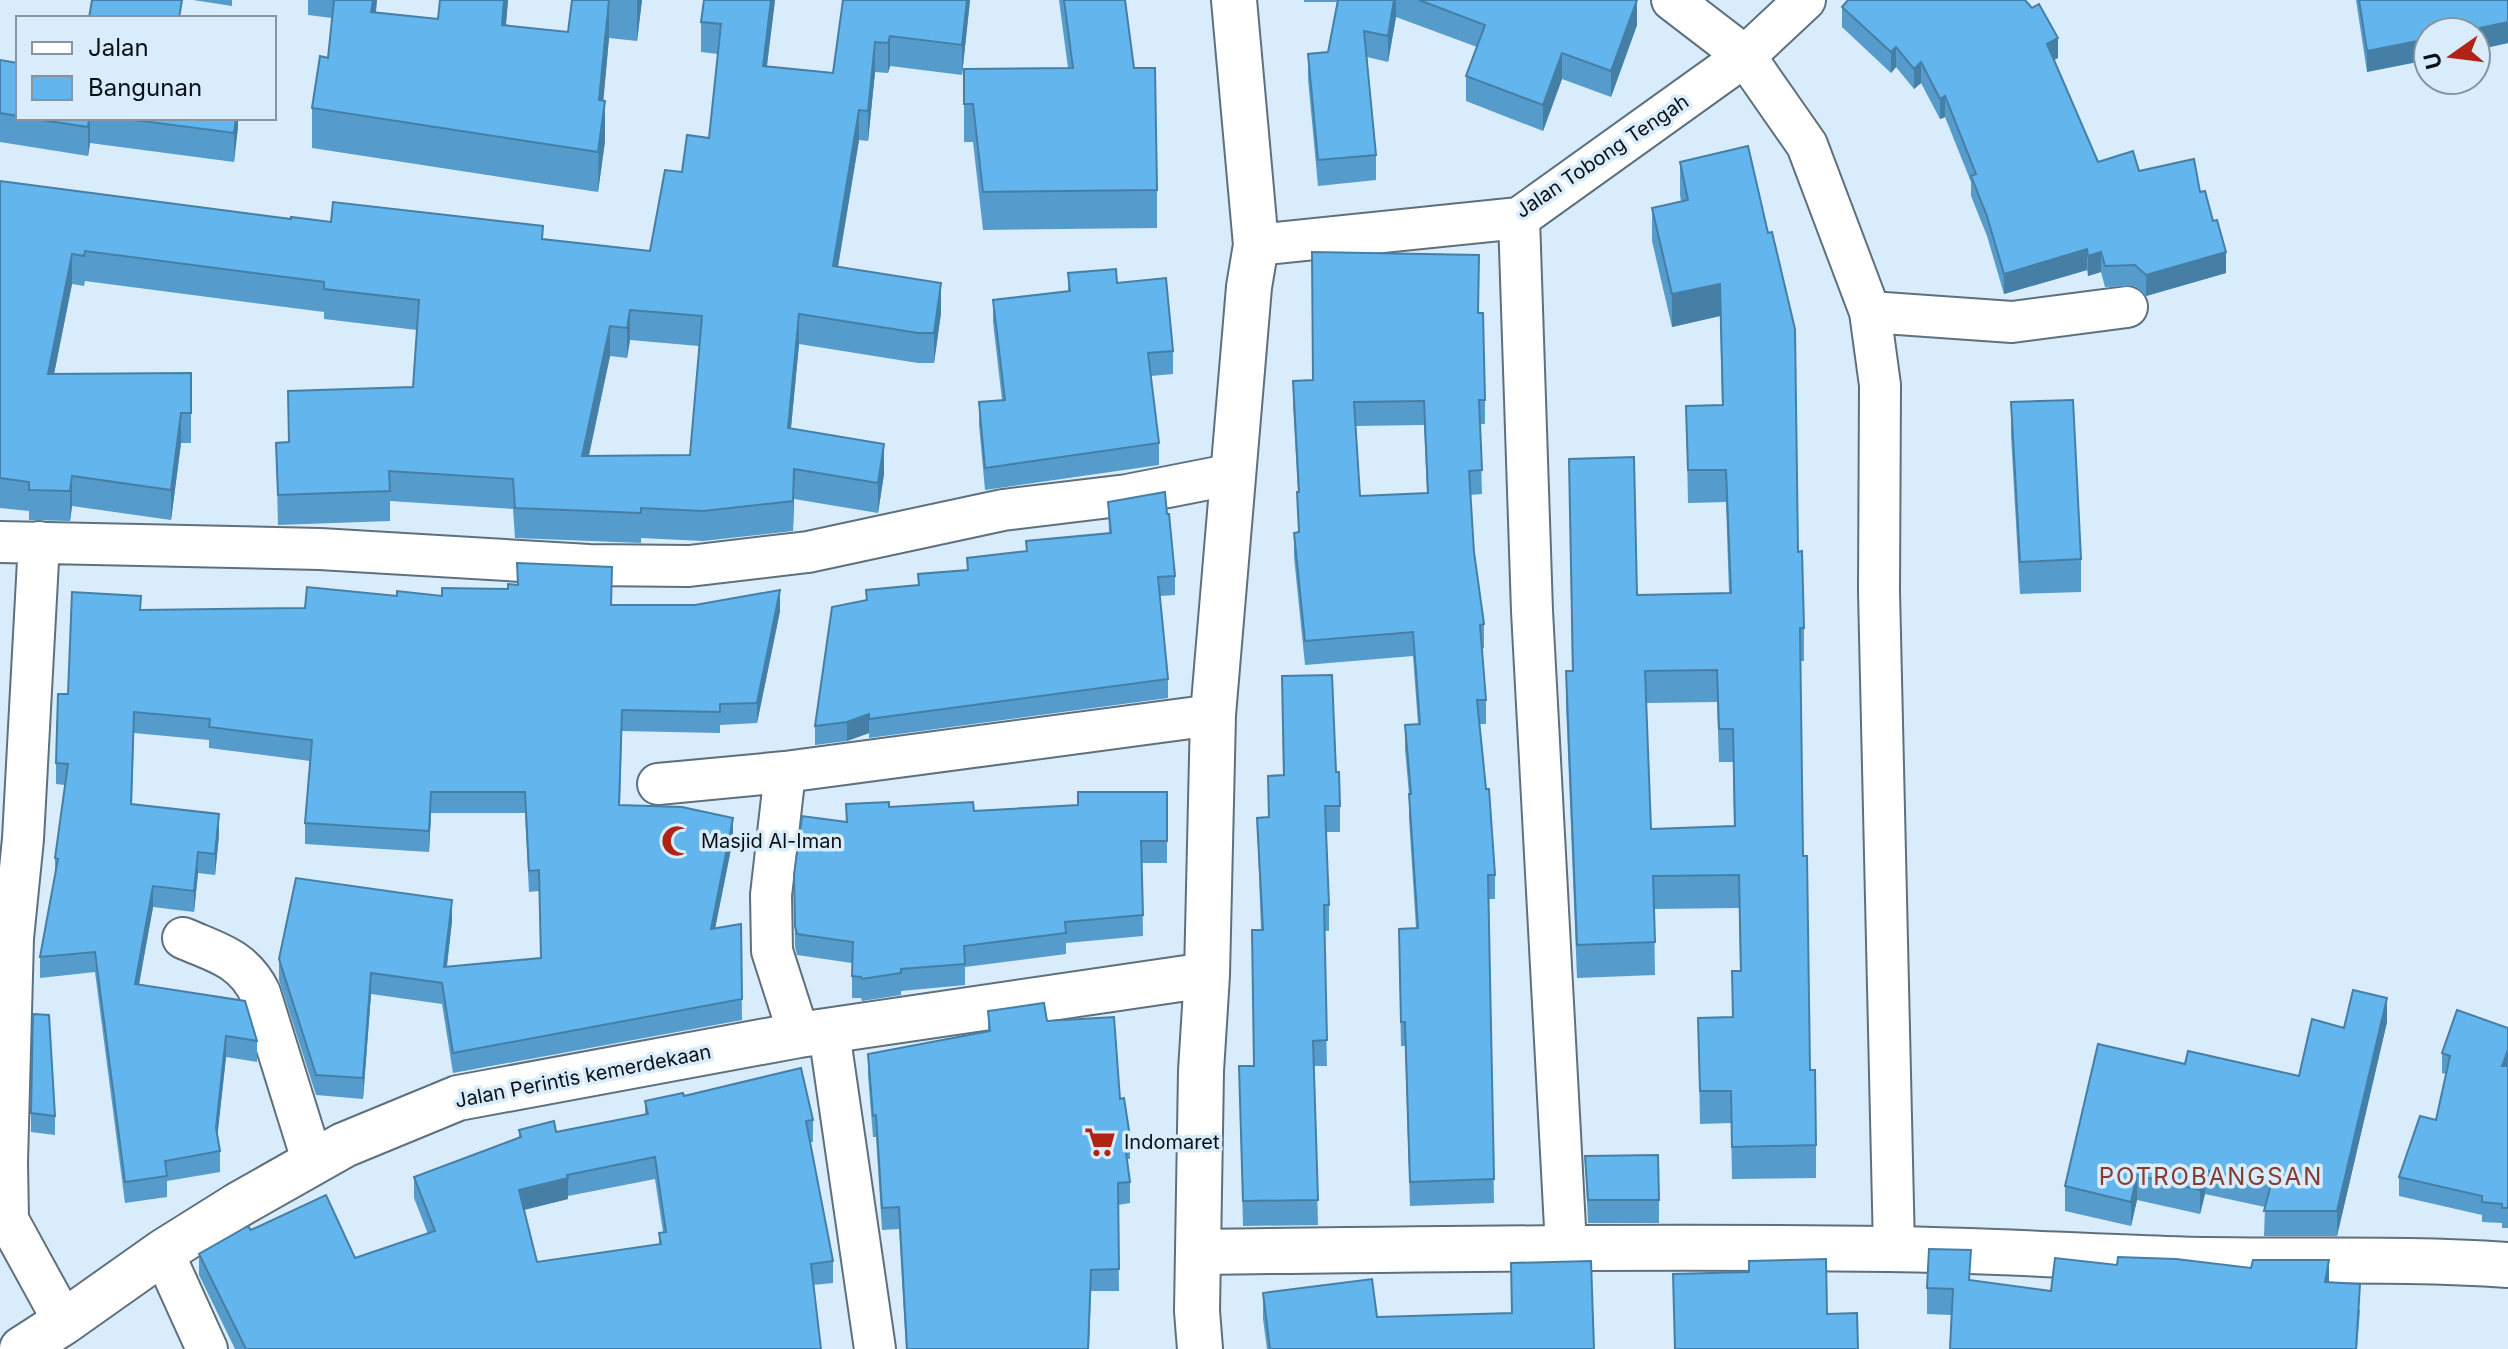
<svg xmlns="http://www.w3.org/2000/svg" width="2508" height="1349" font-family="Inter,sans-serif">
<rect width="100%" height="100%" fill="#d9ecfb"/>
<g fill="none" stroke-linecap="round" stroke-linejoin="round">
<defs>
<path id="minor" d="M1672,0L1745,56L1807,145L1870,312L1880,385L1879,591L1894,1249
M1519,218L1532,611L1566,1246
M1256,245L1519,218L1745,56L1805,0
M1870,312L2012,322L2127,307
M0,542L320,549L589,565L689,566L808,552L1003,510L1127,495L1234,474
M39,542L23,839L13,938L7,1162L8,1220L64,1322
M785,772L771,895L772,951L799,1035
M658,784L785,772L1213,715
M183,938C217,953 243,958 260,993L313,1163
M829,1032L875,1349
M163,1252L207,1349"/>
<path id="tertiary" d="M1198,1252C1429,1249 1659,1246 1889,1249C1982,1250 2074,1256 2166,1259C2280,1263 2394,1257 2508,1265
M22,1349L64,1322L163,1252L238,1205L344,1145L458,1098L799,1035L1207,975
M1200,1349L1197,1311L1201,1071L1207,975L1213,715L1249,287L1256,245L1234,0"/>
</defs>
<use href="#minor" stroke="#5f707d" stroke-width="44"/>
<use href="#tertiary" stroke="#5f707d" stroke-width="48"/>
<use href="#minor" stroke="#fff" stroke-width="40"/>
<use href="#tertiary" stroke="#fff" stroke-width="44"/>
</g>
<path fill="#559ccc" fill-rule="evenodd" d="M193,0H232V6Z
M308,0H377L376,12L438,19L440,0H508L506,26L568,32L572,0H642L637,41L609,38L603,101L605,141L598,192L312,148V108L328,58L332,18L308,15Z
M775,0L767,66L833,73L843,0H970L962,75L890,66L888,73L875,72L868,141L859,140L838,267L941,313L934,363H918L799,344L791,428L884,474L878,513L794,499L793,531L703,541L641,538V543L515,538L513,509L390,501V521L278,525L276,443L288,442L413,387L417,330L324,319V312L85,281L84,286L72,284L54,374L191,373V443H181L171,520L72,506L70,521L29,520V511L0,508V181L291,219L543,239L650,251L682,172L709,138L718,54L701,52V22ZM630,340L699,346L690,455L589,456L610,356L627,358Z
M1059,0H1125L1134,68L1157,190V228L983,230L973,142H964V69L1068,68Z
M1304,0H1637V25L1611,97L1562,79L1543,131L1466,101V76L1477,47L1396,17L1388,62L1367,57L1376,155V180L1318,186L1308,79V54L1328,52L1337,2H1304Z
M2356,0H2508V43L2476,50V32L2367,72Z
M1842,7L2058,58L2054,60L2098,162L2139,171L2200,192L2226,273L2146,296L2135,286L2105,287L2101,272L2088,276L2087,270L2004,294L1987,236L1971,196V182L1945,117L1940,119L1921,83L1914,89L1896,67L1891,73L1842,27Z
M0,60L18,63V118H238L234,162L90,143L88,156L0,142Z
M1680,162L1798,552L1804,628V661H1800L1803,856L1810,1070L1816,1145V1178L1732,1179L1731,1123L1700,1124L1698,1018L1733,1017L1732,971H1740L1739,908L1654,909L1655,975L1577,978L1566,704V671H1572L1569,459L1637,595L1729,593L1726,502L1688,503L1686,406L1722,405L1720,316L1672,327L1652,241V208L1681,201L1680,195ZM1717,702L1719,762H1733L1734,826L1651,829L1646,703Z
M1068,273L1117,283L1173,351V374L1151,376L1159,443V465L985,490L979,425V402L1002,400L993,322V300L1068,291Z
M1478,313L1485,400V424H1480L1482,494L1470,495L1474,552L1484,624V648L1482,649L1486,700V724H1480L1495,875V899H1489L1494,1203L1410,1206L1405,1046H1401L1399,953L1416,928L1409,818V794L1405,749V725L1418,724L1413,656L1305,665L1294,557V533L1298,532V492L1293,405V381L1313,380ZM1424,425L1427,493L1360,496L1355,426Z
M2011,402L2081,559V592L2020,594L2011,435Z
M1108,502L1175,576V595L1160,596L1168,679V698L869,738V733L847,741L815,745V726L866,600V590L918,586V574L967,570V558L1026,551V541L1109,533Z
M517,563L612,605L780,611L757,723L720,725V733L622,731L620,805L733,839L715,928L741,924L742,1020L453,1073L442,1004L371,994L363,1099L316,1095L279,980V959L452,921L447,967L541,958L539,891L529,892L525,813H431L429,852L305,844V823L310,761L209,748V740L134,733L132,804L219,835L215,875L198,873L194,912L153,907L139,985L257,1041V1062L226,1057L217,1136L220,1151V1172L167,1181V1197L125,1203L95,972L40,978V957L55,877V858L65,785L56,784V763L141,610L305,608L397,596H442L508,589L517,585Z
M1282,676L1336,772L1340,806V832H1326L1329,905V931H1324L1327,1066H1314L1318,1225L1243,1226L1239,1066H1254L1261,930L1257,818L1268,817V776L1283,775Z
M1167,792V863H1142L1143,936L1066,943V954L965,967V985L901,991V995L862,1001L861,998H852V963L797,955L795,947L794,875L846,822V804L974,811L1078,805Z
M988,1011L1047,1021L1120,1099L1130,1137V1159H1126L1130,1182V1203L1118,1205L1119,1291H1091L1089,1349H906L899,1229L882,1230L876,1137H873L868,1075V1054L988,1031Z
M2387,1022L2337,1236H2264L2265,1207L2205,1194L2200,1214L2137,1200L2131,1226L2065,1211V1186L2185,1064L2299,1076L2344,1028Z
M2508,1028V1228H2502V1223L2482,1222V1215L2399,1196V1177L2436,1120L2446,1074L2442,1073V1053Z
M684,1096L813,1120V1142H810L833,1261V1283L813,1285L821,1349H235L199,1275V1254L355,1258L428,1234L414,1198V1177L519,1138V1130L556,1132L645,1115V1101ZM655,1179L663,1232L659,1233V1244L537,1262L524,1210L568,1199V1196Z
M31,1113L55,1116V1135L31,1132Z
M1585,1156L1659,1200V1223H1588Z
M2117,1265L2329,1282L2360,1310L2357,1349H1950L1951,1315L1927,1314V1288L1970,1280L2051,1291Z
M1263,1293L1377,1317L1594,1349H1267L1263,1319Z"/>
<path fill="#457fa6" d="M373,0H377L371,52V12Z
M504,0H508L502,66V25Z
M609,0V38L600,138L605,101V141L598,192L599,100Z
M637,0H642L637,41Z
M771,0H775L763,96V66Z
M967,0H970L962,75V45Z
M1394,0H1396V17L1388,62V36Z
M1637,0V25L1611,97V71Z
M2508,22V43L2476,50V32H2461Z
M890,36V66L888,73V43Z
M2058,38V58L2047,64V44Z
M2428,39V60L2367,72V51Z
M875,42V72L868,141V111Z
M1896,47V67L1891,73V52Z
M1562,53V79L1543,131V105Z
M1921,62V83L1914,89V69Z
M1945,96V117L1940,119V99Z
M859,110V140L833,296V266Z
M90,118V143L88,156V127Z
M236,118H238V128L234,162V133Z
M2087,249V270L2004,294V274Z
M2101,252V272L2088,276V256Z
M2226,252V273L2146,296V275Z
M72,254V284L48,404V374Z
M941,283V313L934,363V333Z
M1720,284V316L1672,327V294Z
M630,310V340L627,358V328Z
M799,314V344L788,458V428Z
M610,326V356L582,486V456Z
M181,413V443L171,520V490Z
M884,444V474L878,513V483Z
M794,469V499L793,531V501Z
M72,476V506L70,521V491Z
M780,590V611L757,723V703Z
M869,714V733L847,741V722Z
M431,792V813L429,852V831Z
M219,814V835L215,875V854Z
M733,818V839L711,949V929Z
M198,852V873L194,912V891Z
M153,886V907L135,1005V984Z
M452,900V921L444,988V967Z
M371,973V994L363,1099V1078Z
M2387,998V1022L2337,1236V1211Z
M226,1036V1057L216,1149V1128Z
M2508,1050V1069L2502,1066Z
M2205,1170V1194L2200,1214V1190Z
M2137,1175V1200L2131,1226V1202Z
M568,1178V1199L519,1211V1190Z
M2329,1260V1286L2325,1282Z"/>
<path fill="#63b5ed" stroke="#457fa6" stroke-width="2" fill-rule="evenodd" d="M92,0H182L179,18H89Z
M334,0H373L371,12L438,19L440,0H504L502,25L568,32L572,0H609L599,100L605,101L598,152L312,108L320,56L328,58Z
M704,0H771L763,66L833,73L843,0H967L962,45L890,36L888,43L875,42L868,111L859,110L833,266L941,283L934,333H918L799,314L788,428L884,444L878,483L794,469L793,501L703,511L641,508V513L515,508L513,479L389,471L390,491L278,495L276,443L289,442L288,391L413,387L419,300L324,289V282L85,251L84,256L72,254L48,374L191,373V413H181L171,490L72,476L70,491L29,490V482L0,478V181L291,219V217L331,222L333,202L543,226L542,239L650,251L665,170L682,172L687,135L709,138L721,24L701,22ZM630,310L702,316L690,455L582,456L610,326L627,328Z
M1064,0H1125L1134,68H1155L1157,190L983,192L973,104H964V69L1073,68Z
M1338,0H1394L1388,36L1364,31L1376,155L1318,160L1308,54L1328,52Z
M1419,0H1637L1611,71L1562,53L1543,105L1466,76L1485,25Z
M1848,0H2025L2032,8L2039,4L2058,38L2047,44L2098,162L2133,151L2139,171L2194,159L2200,192L2205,191L2213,221L2217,220L2226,252L2146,275L2135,265L2105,266L2101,252L2088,256L2087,249L2004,274L1987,216L1971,176L1976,174L1945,96L1940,99L1921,62L1914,69L1896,47L1891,52L1842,7Z
M2359,0H2508V22L2461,32H2428V39L2367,51Z
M0,60L18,63V116L0,113Z
M28,118H89L88,127Z
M119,118H236L234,133Z
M1748,146L1768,233L1772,232L1795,329L1798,552L1802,551L1804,628H1800L1803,856H1807L1810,1070H1815L1816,1145L1732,1147L1731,1091H1700L1698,1018L1733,1017L1732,971H1741L1739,875L1653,876L1655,942L1577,945L1566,671H1573L1569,459L1634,457L1637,595L1731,593L1726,470H1688L1686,406L1723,405L1720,284L1672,294L1652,208L1688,200L1680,162ZM1717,670L1719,729H1733L1735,826L1651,829L1645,671Z
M1312,252L1479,255L1478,313H1483L1485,400H1479L1482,470L1469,471L1474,552L1484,624L1480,625L1486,700H1477L1486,789H1489L1495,875H1488L1494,1179L1410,1182L1405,1022H1401L1399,929L1418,928L1409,794H1411L1405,725L1420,724L1413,632L1305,641L1294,533L1299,532L1297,492H1299L1293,381L1313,380ZM1424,401L1428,493L1360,496L1354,402Z
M1116,269L1117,283L1166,278L1173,351L1148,353L1159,443L985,468L979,402L1005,400L993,300L1070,291L1068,273Z
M2073,400L2081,559L2020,562L2011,402Z
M1165,492L1167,514H1169L1175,576L1158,577L1168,679L869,719V714L847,722L815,726L832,607L867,600L866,590L919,585L918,574L968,570L967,558L1027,551L1026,541L1111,533L1108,502Z
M517,563L612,567L611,605H695L780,590L757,703L720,704V712L622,710L619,805L682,807L733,818L711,929L741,924L742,999L453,1053L442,983L371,973L363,1078L316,1075L279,959L296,878L452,900L444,967L541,958L539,870L529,871L525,792H431L429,831L305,823L312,740L209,727L210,719L134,712L131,804L219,814L215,854L198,852L194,891L153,886L135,984L245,1001L257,1041L226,1036L216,1128L220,1151L165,1161L167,1176L125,1182L95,952L40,957L58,859L55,858L68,764L56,763L58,694H68L72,592L141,596L140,610L305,608L307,587L397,596V591L442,596V588L508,589V584L518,585Z
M1332,675L1336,772H1339L1340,806H1325L1329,905H1324L1327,1040L1313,1041L1318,1200L1243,1201L1239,1066H1254L1252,930H1263L1257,818L1269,817L1268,776L1284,775L1282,676Z
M1078,792H1167V841H1141L1143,915L1065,922L1066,933L964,946L965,964L901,969V973L862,979L861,977L852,976L853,942L797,934L795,926L794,875L802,816L847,822L846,804L889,802V807L973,802L974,811L1078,805Z
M2353,990L2387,998L2337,1211H2264L2271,1184L2205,1170L2200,1190L2137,1175L2131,1202L2065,1186L2098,1044L2185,1064L2188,1051L2299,1076L2312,1019L2344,1028Z
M1044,1003L1047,1021L1114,1017L1120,1099L1124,1098L1130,1137L1124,1138L1130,1182L1118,1183L1119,1269L1091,1270L1088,1349H907L899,1207L882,1208L876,1115L873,1116L868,1054L990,1031L988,1011Z
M2457,1010L2508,1028V1050L2502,1066H2508V1208H2502V1204L2482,1202V1196L2399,1177L2420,1116L2436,1120L2450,1056L2442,1053Z
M33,1014L49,1015L55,1116L31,1113Z
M801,1068L813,1120L806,1121L833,1261L811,1264L821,1349H246L199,1254L248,1226L251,1230L326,1195L355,1258L435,1231L414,1177L521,1137L519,1130L554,1121L556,1132L648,1114L645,1101L683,1093L684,1096ZM655,1157L666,1232L659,1233L661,1244L537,1262L519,1190L568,1178L567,1175Z
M1658,1155L1659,1200H1588L1585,1156Z
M1929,1249L1971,1250L1969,1280L2051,1291L2055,1258L2117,1265L2118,1257L2176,1259L2251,1268L2253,1260H2329L2325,1282L2360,1284L2356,1349H1950L1953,1289L1927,1288Z
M1826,1259L1827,1314L1857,1313L1858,1349H1675L1673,1274L1749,1272V1261Z
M1591,1261L1594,1349H1270L1263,1293L1372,1279L1377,1317L1512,1313L1511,1263Z"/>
<defs>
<symbol id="mosque-bare" viewBox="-9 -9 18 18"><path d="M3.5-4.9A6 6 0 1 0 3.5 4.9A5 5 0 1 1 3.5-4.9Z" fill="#b12314" stroke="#d9ecfb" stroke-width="2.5" paint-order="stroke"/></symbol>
<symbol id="supermarket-bare" viewBox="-9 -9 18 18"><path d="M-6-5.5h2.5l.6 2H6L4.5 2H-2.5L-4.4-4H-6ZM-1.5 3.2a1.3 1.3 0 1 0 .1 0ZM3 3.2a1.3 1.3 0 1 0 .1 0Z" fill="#b12314" stroke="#d9ecfb" stroke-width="2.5" paint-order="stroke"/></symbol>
</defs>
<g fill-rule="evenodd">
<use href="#mosque-bare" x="655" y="819" width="44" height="44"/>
<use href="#supermarket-bare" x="1078" y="1120" width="44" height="44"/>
</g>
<g text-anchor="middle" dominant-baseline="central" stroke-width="7" stroke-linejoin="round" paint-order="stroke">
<g font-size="20" fill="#0b1116" stroke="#d9ecfb">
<text transform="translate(1602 156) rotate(-34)">Jalan Tobong Tengah</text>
<text transform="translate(583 1076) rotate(-11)">Jalan Perintis kemerdekaan</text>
</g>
<g font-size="20" fill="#0b1116" stroke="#d9ecfb" text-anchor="start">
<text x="701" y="841">Masjid Al-Iman</text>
<text x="1124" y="1142">Indomaret</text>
</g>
<g font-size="24" letter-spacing="2" fill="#833c31" stroke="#d9ecfb">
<text x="2211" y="1176">POTROBANGSAN</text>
</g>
</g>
<rect x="16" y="16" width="260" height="104" fill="#d9ecfb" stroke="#87949f" stroke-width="2"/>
<rect x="32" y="42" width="40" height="12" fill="#ffffff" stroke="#87949f" stroke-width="2"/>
<text x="88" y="56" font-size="24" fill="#0b1116">Jalan</text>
<rect x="32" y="76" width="40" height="24" fill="#63b5ed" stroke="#87949f" stroke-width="2"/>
<text x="88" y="96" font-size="24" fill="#0b1116">Bangunan</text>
<g transform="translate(2452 56) rotate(256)"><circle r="38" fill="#d9ecfb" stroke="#87949f" stroke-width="2"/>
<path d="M0-6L14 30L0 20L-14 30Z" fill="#b12314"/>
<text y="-12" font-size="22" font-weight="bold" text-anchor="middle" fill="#0b1116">U</text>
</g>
</svg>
